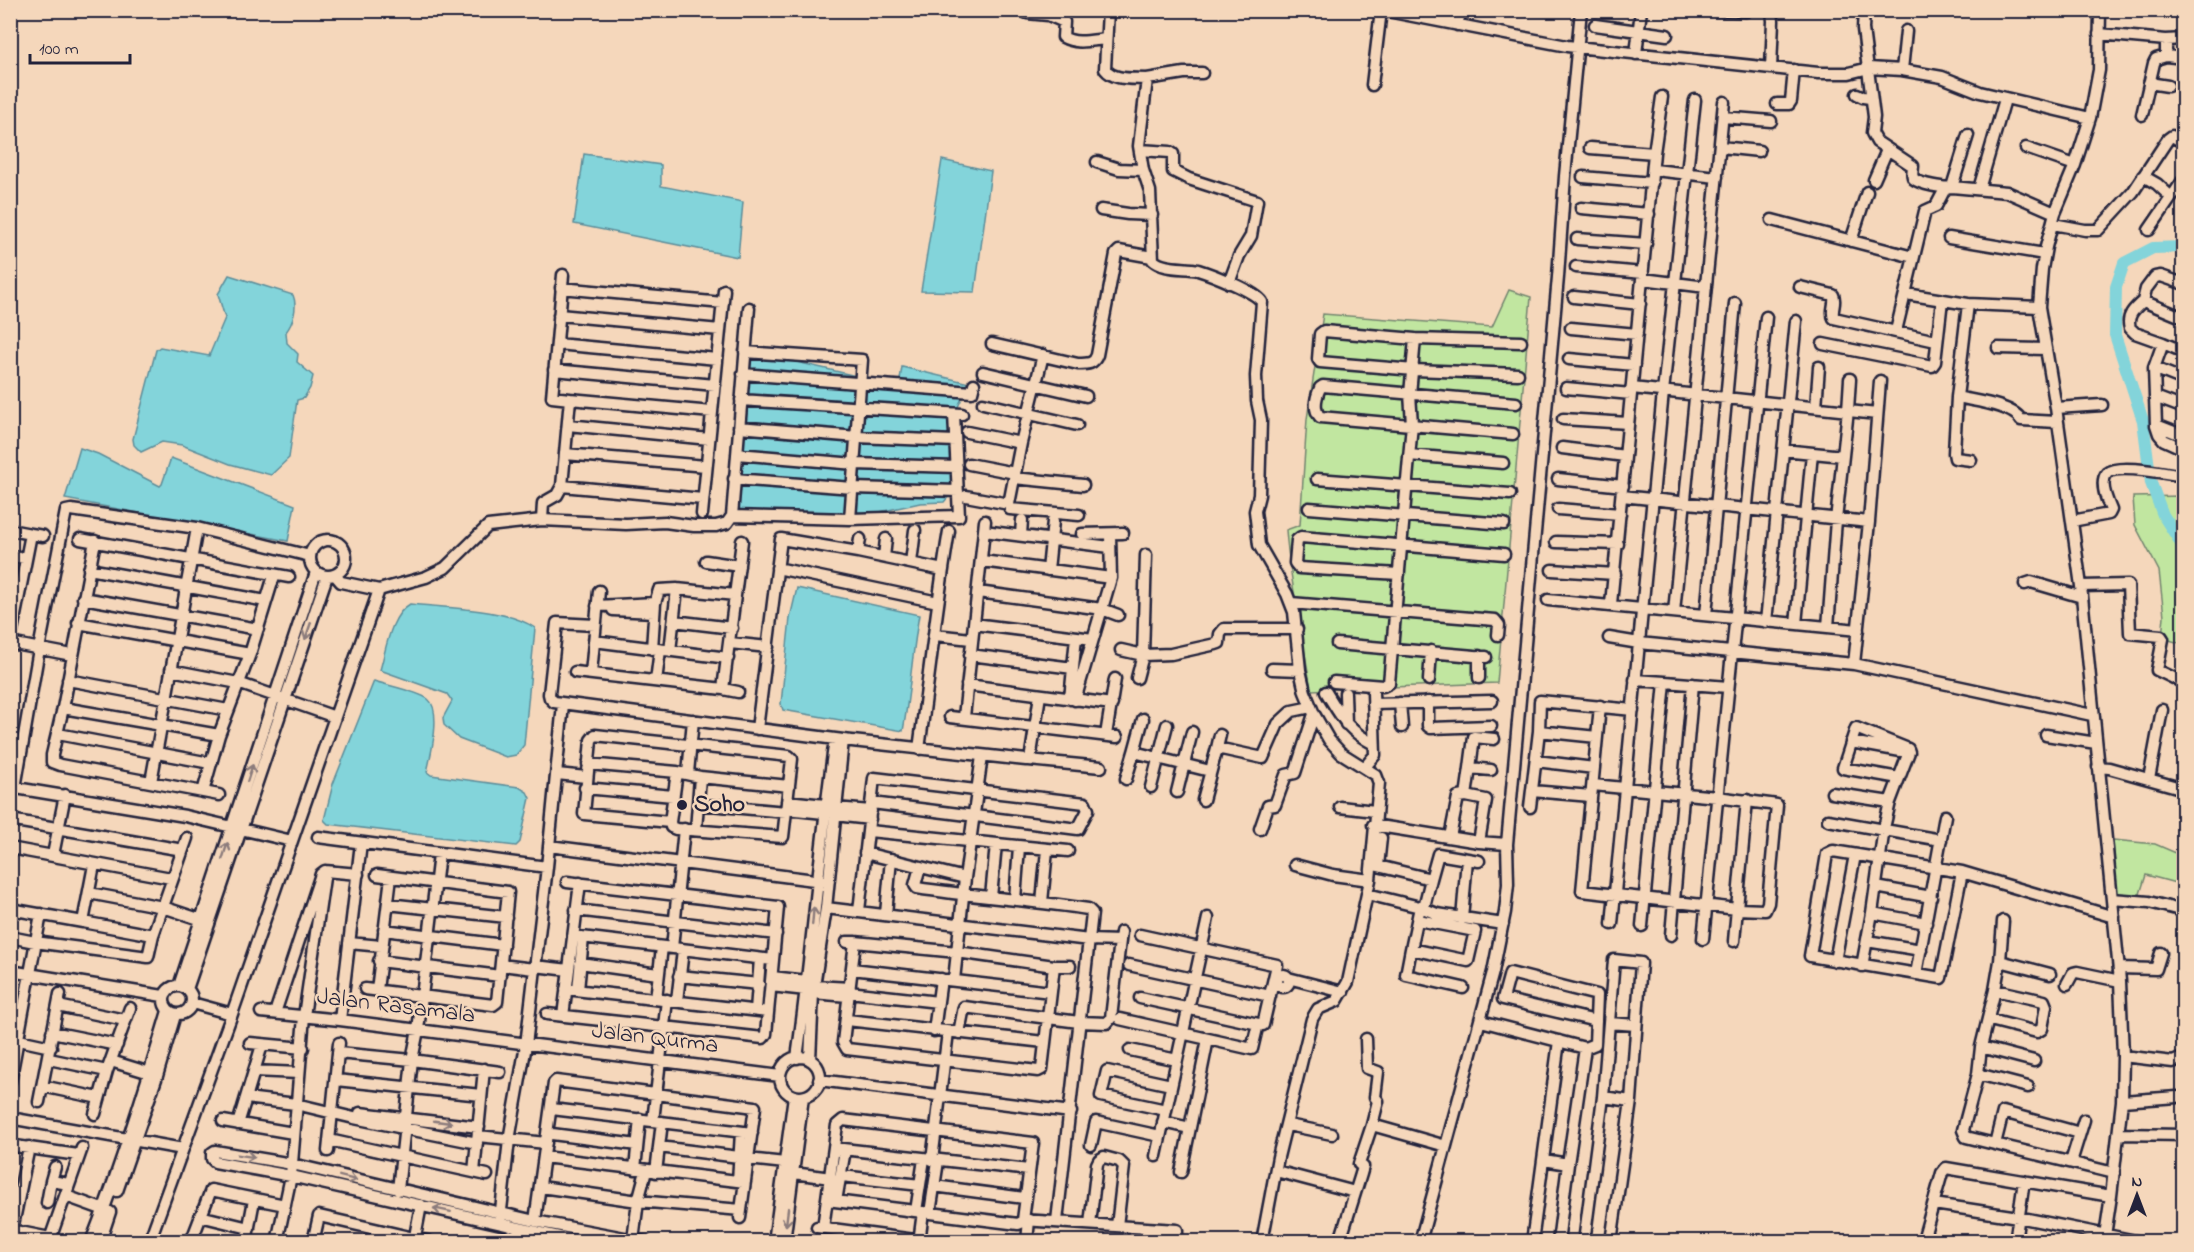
<svg xmlns="http://www.w3.org/2000/svg" width="2194" height="1252" font-family="'Indie Flower',sans-serif">
<rect width="100%" height="100%" fill="#f5d7bb"/>
<filter id="ink" filterUnits="userSpaceOnUse"><feTurbulence type="fractalNoise" baseFrequency=".0167" numOctaves="2"/><feDisplacementMap in="SourceGraphic" scale="12" xChannelSelector="R" yChannelSelector="G"/><feConvolveMatrix kernelMatrix="1 2 1 2 8 2 1 2 1" color-interpolation-filters="sRGB"/></filter>
<g filter="url(#ink)">
<path fill="#c1e6a0" stroke="#72846e" stroke-width="1.5" d="M1509,290L1531,297L1497,683L1311,690C1303,637 1290,584 1286,530L1300,525L1307,419L1323,314L1492,327Z
M2183,496V644L2162,638L2164,616L2159,571L2135,525L2133,497Z
M2113,840L2155,844L2183,856V885L2146,875L2139,897L2117,898Z"/>
<path fill="#83d4da" stroke="#5c8d9a" stroke-width="1.5" d="M584,154L661,165V186L743,202L738,257L574,224Z
M942,160L991,171L975,292L921,291Z
M229,275L293,295C298,307 293,323 286,332L287,343L298,354L297,362L313,376L310,388L304,398L297,400L289,458L271,475L230,464L182,445L162,442L141,452L134,445L133,439L156,350L160,347L209,356L225,318L218,294Z
M750,351L899,386L902,367L969,383L951,422L952,488L950,495L944,502L920,503L875,513L746,518L737,514Z
M80,448L98,454L160,486L162,484L171,458L295,505L288,541L65,499Z
M797,588L919,615C912,654 910,693 903,731L783,710L781,704L790,618Z
M410,604C445,608 506,608 535,628L524,745L516,755L506,757L459,739L444,725L443,718L452,701L447,694L380,670C386,650 390,615 410,604Z
M374,681C386,685 420,692 428,699C442,710 431,755 427,772L431,775L519,787L527,792L530,798L520,842L516,846L328,824L324,820L333,784Z"/>
<g fill="none" stroke-linecap="round" stroke-linejoin="round">
<path stroke="#83d4da" stroke-width="12" d="M2184,247L2153,248L2124,263L2116,287L2115,335L2143,421L2151,483L2163,515L2184,548"/>
<defs>
<path id="minor" d="M1108,10L1105,69C1114,81 1133,78 1147,79L1139,146L1143,170L1150,191L1153,260C1164,270 1184,267 1198,270C1211,274 1255,291 1262,302L1256,376L1257,401L1261,420L1259,495L1255,511L1259,545L1287,594L1294,612L1300,670L1305,692L1314,714L1329,740L1341,753L1376,775L1379,783L1370,880L1348,982L1337,1001L1318,1009L1312,1019L1278,1157L1262,1242
M1382,10L1567,46L1818,73H1849L1869,68L1902,70L1942,77L1980,92L2090,118
M1717,10L1746,11
M1864,10L1863,29L1874,117L1872,133L1877,142L1913,166C1913,169 1911,176 1914,179C1920,184 1945,189 1952,187L2007,192L2055,213
M2100,10L2099,70L2090,118L2075,165L2055,213L2046,247L2042,269L2039,307L2056,408L2081,586L2120,981L2123,1056L2122,1101L2111,1196L2104,1242
M1027,13L1048,15L1064,22L1063,37C1077,45 1092,40 1106,39
M1457,25L1461,10
M1595,25L1667,35
M2099,34L2166,40L2184,39
M1636,54L1641,10
M2166,56L2184,58
M1771,68L1773,21L1772,10
M1902,70L1906,31
M1147,79L1184,73H1202
M2149,83L2168,86
M1372,85L1381,10
M1857,94L1863,97L1870,98
M1695,100L1663,392L1639,643L1854,664L2092,715
M1777,104H1789L1791,101L1794,70
M2142,115L2154,63L2156,59L2166,56V40
M1723,117L1771,121
M1721,147L1759,151
M1590,148L1654,153
M2026,148L2075,165
M1140,150L1170,152L1173,154V171L1189,179L1257,201L1251,236L1239,256L1229,283
M1097,162L1119,169L1143,170
M1654,170L1717,177
M2143,176L2157,184L2171,197
M1583,177L1652,183
M1874,180L1887,150
M1952,187L1968,135
M1979,189L2005,99
M1581,208L1649,214
M1101,210L1128,214L1152,215
M1772,220L1913,257
M2053,224L2085,230H2098L2133,192L2168,139L2172,136L2184,143
M2149,230L2184,179
M1949,238L2044,254
M1577,239L1646,244
M1851,241L1867,192
M1576,267L1643,273
M1643,279L1706,287
M1800,287L1833,295C1837,302 1830,311 1834,318L1936,341
M561,288L723,303
M1906,294L1968,304L2039,307
M1574,297L1640,304
M2143,301L2146,289L2155,277L2161,276L2184,284
M1968,304L1957,397L1954,453L1955,458L1971,460
M559,315L720,330
M1571,328L1637,334
M1896,331L1925,211L1936,206L1945,189
M2163,343L2135,333L2130,328C2126,316 2134,309 2143,301L2184,318
M557,344L717,359
M992,344L1078,364C1088,364 1094,364 1097,355L1116,254L1119,251L1152,257
M1823,344L1932,366L1935,362L1942,300
M1998,348L2046,349
M2184,352L2163,343L2154,368L2156,425L2159,434L2164,440L2184,449
M1043,355L1021,443L1009,504L1010,509L1079,515
M1569,359L1634,365
M2154,368L2184,380
M554,370L715,385
M983,372L1086,396
M743,374L972,392L974,384
M1518,374L1414,370L1320,362L1318,359L1320,334L1324,331L1415,339L1521,342
M1566,388L1631,394
M1632,388L1877,414
M1957,397C1973,401 2013,405 2021,420L2057,422
M2155,397L2184,408
M570,399L712,412
M741,400L962,414
M983,403L1077,425
M1816,407L1819,367
M2056,408L2102,405
M1563,419L1628,423
M568,425L709,439
M2156,425L2184,436
M739,427L857,437L955,441
M967,432L1021,443
M1513,434L1320,417C1313,409 1316,397 1320,388L1323,386L1516,403
M1562,448L1625,456
M1783,450L1843,456
M565,454L706,466
M737,454L855,464L957,467
M1409,455L1503,463
M969,464L1015,473
M1014,478L1083,485
M734,479L853,488L958,491
M1317,479L1510,494
M1558,479L1623,486
M562,486L703,499
M966,496L1009,504
M1622,496L1869,522
M1309,508L1504,524
M1558,509L1620,514
M702,514L724,290
M732,516L850,519L862,360L745,352
M850,519L959,516L954,414
M542,520L626,524L665,522L694,526H716L727,523L732,516L749,308
M2072,521L2109,514L2111,510C2107,501 2099,482 2107,473C2118,463 2169,474 2184,476
M10,530L31,534
M984,531L1110,547
M1082,534L1123,533
M1021,535L1022,520
M80,539L289,577
M310 558a18 18 0 1 1 36 0a18 18 0 1 1-36 0Z
M95,541L63,708L52,755V762L60,765L219,795
M1556,542L1618,544
M858,552L860,539
M1146,555L1143,655L1171,654L1216,644L1219,643L1220,634L1224,629H1297
M10,556L26,558
M884,557L886,539
M706,561L739,566
M982,561L1111,578
M911,563L915,530
M777,568L938,602
M89,569L266,601
M1048,570L1053,521
M1552,570L1615,574
M1399,574L1299,568L1295,563L1297,540L1301,537L1504,554
M335,575L341,582L379,590L386,588L426,577L445,568L488,526L542,520L543,503L557,495L562,486L570,399L552,397L563,275
M2025,584L2031,582L2082,597
M2081,586L2128,585L2130,633L2161,636L2163,639L2157,670L2184,683
M978,592L1102,609L1118,615
M83,598L258,629
M1548,600L1858,630
M1291,603L1495,620L1499,625L1498,635
M1611,604L1654,153L1662,97
M597,606L655,603
M613,610L654,612
M1674,612L1724,102
M1706,615L1735,303
M674,621L732,628
M1766,622L1796,321
M78,623L250,654
M974,624L1093,639
M1796,624L1812,453
M595,625L557,623L549,694L550,698L554,702L843,740L1026,760H1029L1031,754L1040,695
M1828,627L1836,520L1848,410L1850,379
M935,635L971,639
M1609,638L1639,643L1612,924
M10,641L31,534L43,536
M594,641L728,658
M10,643L72,655
M730,643L768,647
M1337,644L1486,657
M652,649L655,603L659,590L677,589L735,595
M1121,650L1143,655L1137,678
M670,651L677,589
M970,655L1073,668
M1854,664L1869,522L1880,381
M1272,669L1300,670
M171,670L238,683L335,717
M575,672L723,689L742,541
M591,673L599,591
M1479,678V656
M68,680L228,710
M1429,680L1431,651
M1635,680L1665,682L1642,926
M656,681L660,650
M1334,682L1383,686L1389,683L1412,424L1410,394L1415,339
M1665,682L1728,687
M967,685L1112,704
M723,689L738,692
M1326,692C1342,718 1347,730 1374,744
M1345,693L1346,724
M1070,699L1076,637
M1075,700L1111,578L1110,535
M1428,702V726L1431,728L1491,726
M1400,703L1402,727
M1373,704L1492,701
M63,708L219,735
M950,717L1117,737
M964,717L985,521
M757,729L781,539L858,552L943,570
M1539,731L1597,737
M58,734L210,763
M595,735L789,756L792,759L783,837L676,829L671,827L670,822L584,814L591,740Z
M1106,735L1115,679
M1220,735L1217,748L1263,758L1278,724L1292,711L1311,707
M2046,735L2096,743
M1851,742L1901,751
M919,749C929,676 937,603 949,531
M1134,752L1143,719
M1029,760L1101,767
M1536,761L1594,768
M588,764L677,772
M1365,767L1375,755L1373,692
M2098,767L2109,768L2184,789
M1470,768L1474,737L1494,739
M688,773L693,720
M557,774L586,777
M700,777L789,786
M1899,778L1843,768L1856,728L1908,749L1909,752
M1126,779L1134,752L1210,771
M2149,779L2162,710
M151,782L197,528
M1593,785L1717,797L1777,805L1768,903L1765,910L1737,909L1582,891L1600,706
M10,787L185,816L292,841
M1151,787L1167,725
M15,788L39,649L66,511L71,510L197,528L310,556
M585,788L673,796
M1532,791L1591,796
M203,792L219,735L250,654L274,576
M1177,792L1192,732
M1832,793L1890,802
M1466,796L1470,768L1491,770
M1203,800L1217,748
M787,801L825,805
M699,804L786,812
M1340,807L1375,811
M1530,807L1539,731L1540,701L1633,710
M835,808L871,811
M786,809L824,813
M835,815L870,819
M10,820L183,850
M1828,820L1941,840
M670,822L677,772L700,777L696,830
M1373,825L1479,842L1486,800L1466,796L1458,797L1450,837
M1260,829L1268,806L1275,805L1286,775L1295,773L1314,714
M869,831L1068,851
M318,837L547,867
M1381,838L1378,866L1431,879L1425,903L1420,907L1411,949
M1479,842L1507,844
M549,846L822,881
M10,848L171,878
M865,853L965,878L982,756
M53,855L65,795
M1295,865L1333,875L1370,880
M920,867L915,885L917,888C974,897 1031,900 1088,909L1092,913L1057,1221
M1962,872L1941,978L1810,956L1827,854L1833,851L1962,872L2114,917
M1431,879L1438,854L1479,861
M1876,887L1931,897
M89,893L163,907L202,920H208
M1367,894L1420,907L1437,914L1503,924
M991,897L996,844
M1015,899L1019,847
M2112,899L2149,902L2184,911
M1042,902L1047,850
M388,904L506,917
M826,908L1089,940L1120,941
M10,909L83,922L94,865
M576,910L776,934
M859,911L874,778L1085,803L1088,810L1078,829L872,803
M1872,913L1926,923
M886,914L891,859
M1462,919L1467,859
M1418,920L1475,931L1468,961L1411,949L1406,975L1463,988
M2003,921L2000,961L1995,990L1981,1047L1978,1074L1963,1130L1966,1137L2114,1173
M83,922L153,935
M384,930L503,945
M1140,935L1277,965L1263,1025L1140,998
M1671,935L1693,684
M573,936L773,960
M10,937L35,942L148,957L153,935L187,838
M1703,939L1766,317
M1734,941L1747,800
M1867,941L1921,950
M847,942H855L957,952L1054,966L1042,1069L1038,1071L847,1049L843,1042L855,942
M349,943L381,946
M672,948L684,829
M379,961L500,976
M1835,961L1855,855
M2000,961L2050,974
M580,963L658,974
M501,965L534,969
M1129,965L1270,996
M535,966L569,970
M1054,966H1070
M1862,966L1872,913L1884,828L1890,802L1909,752
M2119,968L2156,969L2161,953
M852,969L1051,992
M10,971L163,996
M1916,974L1945,816
M1277 981a6 6 0 1 1 12 0a6 6 0 1 1-12 0Z
M679,976L759,984
M772,977L807,981
M1288,978L1343,992
M954,980L965,878
M2067,984L2073,973L2077,972L2120,981
M164 1000a14 14 0 1 1 28 0a14 14 0 1 1-28 0Z
M179,986L316,572
M771,986L806,990
M814,986L850,988
M187,989L327,576
M365,989L493,1005L497,1002L508,892L377,875
M566,989L768,1012
M377,990L391,877
M578,990L583,938
M849,992L938,1002
M813,993L848,996
M656,999L662,947
M677,1001L683,950
M192,1003L232,1014
M58,1006L125,1020
M756,1010L760,959
M261,1012L340,1020L780,1076
M275,1013L321,874L325,871L358,874
M547,1014L763,1038L766,1034L778,907L567,882
M563,1016L580,883
M1120,1019L1252,1049L1258,1024
M340,1020L361,843
M847,1020L1044,1042
M1990,1020L2037,1032L2042,1029L2046,1006L2044,1001L1995,990
M1481,1021L1585,1048L1595,1044L1597,995L1510,973L1503,999L1596,1021
M1609,1023L1636,1025
M934,1031L941,979
M52,1032L117,1045
M959,1033L964,1007L1079,1022L1107,1023L1111,1018L1121,932
M19,1040L51,1047
M250,1043L303,1048
M1981,1047L2034,1061
M1130,1050L1177,1060
M338,1053L412,1060L500,1072
M2123,1056L2173,1062L2184,1057
M780 1077a20 20 0 1 1 40 0a20 20 0 1 1-40 0Z
M797,1058C812,952 820,845 835,739
M49,1059L107,1071
M810,1060L813,993L826,908L843,740
M111,1061L150,1073
M254,1071L299,1073
M1978,1074L2028,1087
M336,1080L481,1095
M819,1080L1071,1112
M10,1082L41,914
M42,1086L99,1098
M1603,1097L1631,1101
M246,1098L296,1104L354,1118L477,1143
M2122,1101L2177,1097
M39,1102L60,994
M552,1109L752,1133
M1166,1110L1101,1096L1107,1071L1171,1085
M360,1113L479,1127
M95,1114L107,1071L130,1008
M10,1118L183,1149
M223,1121L293,1133
M653,1121L667,1000
M1163,1122L1190,1128
M238,1124L262,1045
M1288,1125L1332,1134
M1372,1125L1446,1146
M552,1134L637,1145
M2118,1134L2184,1135
M478,1136L546,1143
M329,1140L487,1175
M1995,1144L2003,1112L2080,1133L2084,1120
M1091,1145L1096,1122L1160,1136
M15,1146L78,1155
M659,1147L739,1157
M834,1148L1029,1170
M328,1151L339,1043
M1156,1156L1208,918
M544,1157L745,1182
M748,1159L785,1163
M932,1160L948,1032
M1544,1160L1568,1164L1585,1048
M2071,1162L2080,1133
M635,1169L640,1119
M1276,1171L1355,1192
M474,1172L484,1069
M656,1172L662,1122
M1181,1172L1208,1039
M793,1173L831,1178
M842,1176L920,1185
M51,1181L55,1167
M738,1181L741,1132
M934,1186L1024,1198
M541,1187L638,1201L741,1210
M398,1190L412,1060L418,1030L439,854
M117,1191L157,1076L175,1015
M66,1196L110,1212
M827,1200L1018,1224L1023,1222V1220
M836,1201L845,1150
M47,1203L51,1181L69,1184
M1934,1204L2018,1217L2141,1242
M916,1211L924,1159
M930,1213L938,1161
M200,1216L249,1228
M500,1219L509,1140L526,1045L547,867L563,704
M1023,1220L1177,1230V1242
M535,1221L554,1083L556,1081L755,1107L740,1218
M1090,1224L1097,1164L1099,1160L1104,1157L1119,1161L1124,1166L1117,1226
M817,1227L930,1242
M823,1228L837,1125L843,1120L1033,1143L1023,1220
M10,1230L50,1238
M12,1230L29,1147
M633,1240L638,1201L646,1171
M1340,1241L1361,1174L1363,1167L1359,1164L1372,1125L1378,1101L1375,1097L1378,1072L1367,1068L1366,1039
M49,1242L82,1148
M91,1242C121,1167 145,1089 168,1011
M100,1242L110,1212
M149,1242L232,1014L379,590
M191,1242L211,1190L285,1205
M246,1242L254,1200
M277,1242L291,1176L304,1016L325,871
M313,1242L319,1216L431,1242
M414,1242L421,1205
M581,1242L291,1176L215,1162L212,1159V1153L215,1151L292,1164L535,1221L646,1242
M774,1242L794,1096
M784,1242L803,1097
M919,1242L923,1212
M1027,1242L1029,1220
M1420,1242L1493,972L1505,912L1508,884L1507,844L1558,277L1565,176L1581,10
M1532,1242L1559,1041
M1558,1242L1568,1164
M1584,1242L1603,1097L1614,960L1641,963L1631,1101L1611,1242
M1939,1242L1927,1238L1925,1233L1942,1173L1946,1168L2111,1196
M2015,1242L2024,1181"/>
</defs>
<use href="#minor" stroke="#22223b" stroke-width="15"/>
<use href="#minor" stroke="#f5d7bb" stroke-width="10"/>
</g>
<defs><path id="oneway-shaft" d="M-6 0H5M1.5-3L5.5 0L1.5 3" fill="none" stroke-width="1.6" stroke-linecap="round" stroke-linejoin="round" transform="scale(1.5)"/></defs>
<g stroke="#8c7c7b">
<use href="#oneway-shaft" transform="translate(308 631) rotate(109)"/>
<use href="#oneway-shaft" transform="translate(250 773) rotate(-72)"/>
<use href="#oneway-shaft" transform="translate(225 851) rotate(-72)"/>
<use href="#oneway-shaft" transform="translate(813 916) rotate(-85)"/>
<use href="#oneway-shaft" transform="translate(443 1122) rotate(8)"/>
<use href="#oneway-shaft" transform="translate(246 1156) rotate(9)"/>
<use href="#oneway-shaft" transform="translate(348 1178) rotate(14)"/>
<use href="#oneway-shaft" transform="translate(442 1210) rotate(-168)"/>
<use href="#oneway-shaft" transform="translate(787 1217) rotate(97)"/>
</g>
</g>
<circle fill="#22223b" stroke="#f5d7bb" stroke-width="2" cx="682" cy="805" r="6"/>
<g text-anchor="middle" dominant-baseline="central" stroke-width="5" stroke-linejoin="round" paint-order="stroke">
<g font-size="24" font-weight="bold" fill="#22223b" stroke="#f5d7bb" text-anchor="start">
<text x="694" y="805">Soho</text>
</g>
<g font-size="24" fill="#22223b" stroke="#f5d7bb">
<text transform="translate(396 1007) rotate(7)">Jalan Rasamala</text>
<text transform="translate(655 1039) rotate(7)">Jalan Qurma</text>
</g>
</g>
<rect width="2194" height="1252" fill="none" stroke="#f5d7bb" stroke-width="36"/>
<rect x="18" y="18" width="2158" height="1216" fill="none" stroke="#22223b" stroke-width="2" filter="url(#ink)"/>
<g transform="translate(2137 1195)" stroke="#f5d7bb" stroke-width="4.5" paint-order="stroke">
<path d="M0-4.5L10 22L0 15L-10 22Z" fill="#22223b"/>
<text y="-9" font-size="16" font-weight="bold" text-anchor="middle" fill="#22223b">N</text>
</g>
<path d="M30 54v9h100v-9" fill="none" stroke="#22223b" stroke-width="3"/>
<text x="39" y="54" font-size="18" fill="#22223b" stroke="#f5d7bb" stroke-width="4.5" paint-order="stroke">100 m</text>
</svg>
